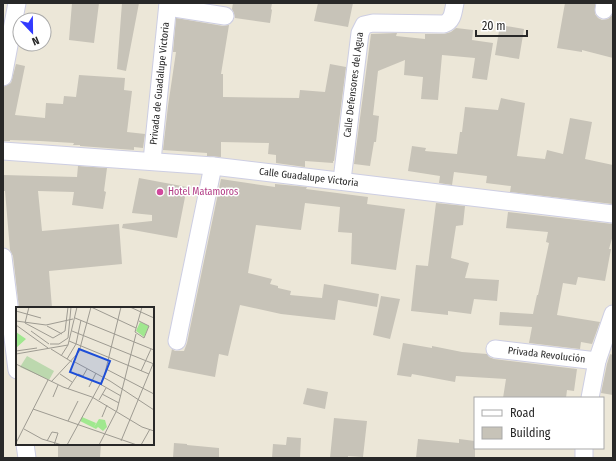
<svg xmlns="http://www.w3.org/2000/svg" width="616" height="461" font-family="'Fira Sans Condensed',sans-serif">
<rect width="100%" height="100%" fill="#ece7d8"/>
<path fill="#c7c3b8" d="M72,3H99L94,43L69,40Z
M122,3H139L126,71L117,69Z
M233,3H272L271,9L272,10L270,23L235,18L234,13L232,9Z
M318,3H353L348,27L314,21Z
M565,3H595V14L598,18L602,20L608,19L613,14V58L582,50V52L557,48Z
M176,18L223,26L229,25L221,74H223V97L299,98L300,90L325,92L330,64L346,67L334,161H333V163L305,161V167L276,163V155L268,154L269,143L221,142V157L207,156V153L163,150L168,106L176,52H173Z
M500,25L524,29L519,59L495,55Z
M456,28L473,30L472,40L493,43L487,80L472,78L475,58L442,55L438,100L421,99L423,77L404,75L405,60L378,71L373,115L379,116L376,142H374L370,166L354,164L371,34L397,33L396,36L425,39V34H444L451,32Z
M16,64L25,66L15,115L45,118L46,103L63,104L64,96L76,97L79,75L125,78L124,90L132,91L127,132L145,134L143,148L134,147V150L80,146V145H73L74,143L40,141L10,140V141H3V87L11,83Z
M501,98L525,103L517,156L545,159L547,150L563,154L570,118L592,122L585,159L613,165V204L510,192L511,186L486,183L487,176L454,172L452,185L439,183L440,176L408,171L412,146L426,148L425,151L457,154L460,132H462L465,107L498,110Z
M78,166L107,168L104,191L106,192L103,209L72,205L74,192L38,191L42,231L119,224L122,264L49,271L52,308H19L13,256L10,250L5,191H3V175L77,177Z
M139,178L187,187L177,238L122,228L123,224L152,221V215L132,213Z
M221,179L275,187V184L307,187L306,189L368,197L367,204L405,209L396,270L351,264L352,233L338,232L340,207L305,203L301,230L256,225L248,273L272,279L270,284L278,286V288L291,291L290,295L322,298L324,284L379,294L377,307L338,300L335,320L281,314L240,305L228,356L219,354L215,377L168,368L172,349L175,351H184L187,343Z
M436,203L465,206L463,225L456,226L451,258L469,263L465,278L499,280L497,301L474,299L471,314L448,311V315L411,311L416,265L428,266Z
M508,212L613,224V235L609,249H611L605,281L578,277L576,285L563,283L557,315L600,322L592,344L581,342L580,349L529,343L532,327L499,325L500,312L533,314L537,295H538L549,243L546,242L548,232L506,228Z
M381,296L400,299L390,339L373,335Z
M403,343L432,348V346L462,352L487,354L489,357L494,359L577,369L574,391L567,390L566,398H503L506,379L456,376L455,382L412,374L411,377L397,375Z
M610,354L613,355V395L601,393L607,364Z
M307,388L328,392L325,409L303,404Z
M334,418L367,421L363,457L348,456V458H330Z
M287,437L301,438L300,458H272L273,444L286,445Z
M418,439L459,443V439L475,441V458H416Z
M174,443L187,444V445L219,448V458H173Z
M58,444H101L100,458H58Z"/>
<g fill="none" stroke-linecap="round" stroke-linejoin="round">
<defs>
<g id="minor">
<path d="M168,7L225,16"/>
<path d="M604,10L605,3"/>
<path d="M3,77L17,3"/>
<path id="s1" d="M3,151L213,166L613,214"/>
<path id="s2" d="M152,161L168,3"/>
<path id="s3" d="M342,180L360,33L364,25L373,23L444,24C453,21 453,12 455,3"/>
<path d="M3,257L17,370"/>
<path d="M177,341L213,166"/>
<path id="s4" d="M495,349L597,361"/>
<path d="M590,398L597,361L613,314"/>
<path d="M25,444L27,458"/>
<path d="M584,458V448"/>
</g>
</defs>
<use href="#minor" stroke="#cdcee3" stroke-width="19"/>
<use href="#minor" stroke="#fff" stroke-width="17"/>
</g>
<circle fill="#d1479c" stroke="#fff" stroke-width="1.5" cx="160" cy="192" r="4"/>
<g text-anchor="middle" dominant-baseline="central" stroke-width="3" stroke-linejoin="round" paint-order="stroke">
<g font-size="10" fill="#282828" stroke="#fff">
<text stroke="none"><textPath href="#s2" startOffset="78">Privada de Guadalupe Victoria</textPath></text>
<text stroke="none"><textPath href="#s3" startOffset="96">Calle Defensores del Agua</textPath></text>
<text stroke="none"><textPath href="#s1" startOffset="307">Calle Guadalupe Victoria</textPath></text>
<text stroke="none"><textPath href="#s4" startOffset="52">Privada Revolución</textPath></text>
</g>
<g font-size="10" fill="#b23c85" stroke="#fff" text-anchor="start">
<text x="168" y="192">Hotel Matamoros</text>
</g>
</g>
<g transform="translate(16 307)">
<rect width="138" height="138" fill="#ece7d8"/>
<path d="M124,15L133,19L128,30L120,24ZM0,25L10,32L0,41ZM66,110L80,116L78,120L83,112L89,113L91,120L87,124L82,120L80,122L64,114Z" fill="#a0e88f"/>
<path d="M11,49L38,64L33,73L4,60Z" fill="#bcd8ae"/>
<path fill="none" stroke="#9e9b92" stroke-width="1" d="M13,0L9,16L37,31L49,24L52,0M75,0L120,21M114,0L138,11M126,0L119,25L128,31M0,4L25,11M59,11L138,43M0,14L30,18L57,12M123,14L133,19L128,31M0,18L32,41M31,19L46,27M15,24L33,37M56,24L138,57M53,34L133,67M34,37H43L52,31L55,0M35,42L56,55M0,44L21,41M0,47L52,38L61,0M45,49L52,38M51,52L60,37L65,13M57,54L94,74L138,103M0,57L47,80L76,90L126,120L138,124M90,62L138,87M125,64L135,42M44,67L56,75M35,75L63,45L75,0M84,77L105,89M73,80L80,66M52,82L62,67L67,69L71,62M86,87L103,96M37,90L42,78M83,93L90,81M17,102L121,138M86,110L91,98M52,114L62,94M8,122L26,132L46,138M31,134L36,125L42,126L38,138M105,134L137,57M0,136L32,73M51,138L88,70L105,0M83,138L101,103L120,27M125,138L134,122"/>
<path fill="#1d4ed8" fill-opacity="0.15" stroke="#1d4ed8" stroke-width="2" d="M63,42L94,54L85,77L54,65Z"/>
<rect width="138" height="138" fill="none" stroke="#282828" stroke-width="2"/>
</g>
<rect width="616" height="461" fill="none" stroke="#282828" stroke-width="8"/>
<rect x="474" y="397" width="130" height="52" fill="#ffffff" stroke="#a9a9a9"/>
<rect x="482" y="410" width="20" height="6" fill="#ffffff" stroke="#a9a9a9"/>
<text x="510" y="417" font-size="12" fill="#282828">Road</text>
<rect x="482" y="427" width="20" height="12" fill="#c7c3b8" stroke="#a9a9a9"/>
<text x="510" y="437" font-size="12" fill="#282828">Building</text>
<g transform="translate(32 32) rotate(158)"><circle r="19" fill="#ffffff" stroke="#a9a9a9"/>
<path d="M0-3L7 15L0 10L-7 15Z" fill="#323aff"/>
<text y="-6" font-size="11" font-weight="bold" text-anchor="middle" fill="#282828">N</text>
</g>
<path d="M476 30v6h51v-6" fill="none" stroke="#282828" stroke-width="2"/>
<text x="482" y="30" font-size="12" fill="#282828" stroke="#ffffff" stroke-width="3" paint-order="stroke">20 m</text>
</svg>
